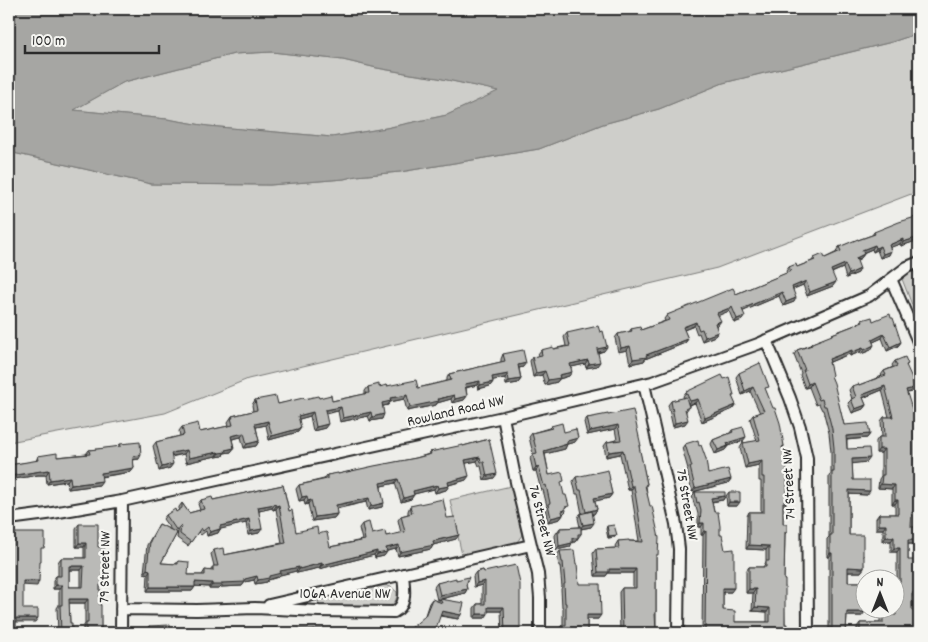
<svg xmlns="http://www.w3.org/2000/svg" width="928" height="642" font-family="Dekko,sans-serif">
<rect width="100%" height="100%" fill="#eeeeea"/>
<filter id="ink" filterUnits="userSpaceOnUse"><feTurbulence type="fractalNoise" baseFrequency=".02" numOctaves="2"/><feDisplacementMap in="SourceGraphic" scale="10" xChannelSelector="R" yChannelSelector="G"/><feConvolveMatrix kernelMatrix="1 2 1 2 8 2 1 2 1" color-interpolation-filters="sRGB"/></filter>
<g filter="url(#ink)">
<path fill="#cececa" stroke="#7c7c7a" d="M919,33V191L717,268L248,379L165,413L9,442V152L151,184L270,185L344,179L356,176L400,172L539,149L603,124L659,109L723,83L892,42Z
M272,52L343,60L377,68L411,74L438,78L499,91L447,115L386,128L332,137L208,126L167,119L73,110L124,82L234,54Z
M919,266V323L902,279L903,274Z
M511,486L522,535L517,542L462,555L450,500Z
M385,585L391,587L397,592C397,600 395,603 389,607H320L318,603L320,599Z"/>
<path fill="#a6a6a3" stroke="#757573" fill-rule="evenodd" d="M9,9H919V33L892,42L723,83L659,109L603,124L539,149L400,172L356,176L344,179L270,185L151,184L9,152ZM272,52L343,60L377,68L411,74L438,78L498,91L447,115L386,128L332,137L208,126L167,119L74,110L124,82L234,54Z"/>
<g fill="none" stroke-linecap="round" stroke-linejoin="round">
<defs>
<path id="street" d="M891,279L919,344
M766,340L790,398L800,427L807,458L808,633
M644,384L676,524L679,549L678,633
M503,417L516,482L538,574L540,598V633
M9,519L47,514L122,501L503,417L652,382L758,344L869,296L907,267L919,262
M269,605L531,545
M121,609L197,610L255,608L319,611L394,612C408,605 404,588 403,574
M121,633L122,501"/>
</defs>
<use href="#street" stroke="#2b2b2b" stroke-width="14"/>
<use href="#street" stroke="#f6f6f2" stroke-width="10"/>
</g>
<path fill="#a0a09d" stroke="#2b2b2b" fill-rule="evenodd" d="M874,232L919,240L901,246L900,244L890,247L889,255L880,258L877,250L873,252L872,249L863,253L864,254L861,258L857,260L858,273L846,278L843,268L832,273L833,286L807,296L803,285L793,289L794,302L783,306L779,296L743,311L742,320L734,323L729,311L718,315V325L716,326L718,332L715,336L702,341L699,333L697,334L694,326L684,330L688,339L685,343L645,359L644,361L630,364L627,350L618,352L615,338L618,334L629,332L631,329L641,330L665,321L664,319L667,315L736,294L787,273L786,271L789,267H797L812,261L814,258H825L837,252L836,251L839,247L858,240L872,235Z
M862,320L873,321L901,342L898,346L887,351L882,338L873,342L871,350L861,354L860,352L850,356L849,354L830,362L829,363L831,376L844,425L870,434L867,438L847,440V449L867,462L852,463L853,480L867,495L849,494V535L863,556L864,568L861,572H848V582H866V594L865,596L862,616H847L846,633H827L829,630V557H827V539L829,537V476L831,473V452L829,433L823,410H822L819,404L816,405L809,387L805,388L800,375L801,373L794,355L797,350L810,345L812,343L831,336L832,334L860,323Z
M567,333L604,351L598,353L597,366L586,368L585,364L571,367L569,376L559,379L557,382L545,385L542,375L533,377L530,361L532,357L539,356L538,354L541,350L553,349L566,346L564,337Z
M503,354L523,367L519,368L521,379L518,383L506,385L505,378L492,380L493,382L490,386L478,389L477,385L466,388L467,396L464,400L452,403L451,399L437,403L436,405L407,411L404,399L390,402L388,405L383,406L382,419L370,421L368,416L340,422L338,411L325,414V428L313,431L310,416L299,419L298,432L269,440L266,425L256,427L259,441L256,446L244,448L241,437L232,439L234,448L231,452L224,453L223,456L216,457V456L186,463L184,454L171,457L170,468L159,471L153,446L156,442L180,436L179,431L182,427L200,432L229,426L228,422L232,416L253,411L252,405L255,400L278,404L304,399L319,398L332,401L365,394V391L368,387H379L387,386L418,388L447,381V378L449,374L501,362V359Z
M895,361L908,364L906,366L911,392L907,393L914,475L911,527L916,540L913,544H908V560L916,592L913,596H912V611L916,633H857V627L860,623H880V619L883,615H893V610H896V582H897V552H891V541H883V529H876V518L879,514H895V504H892V489L878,488L879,479L881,476V453H876V441L879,437H882L881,421L884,417H889L882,390L863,398L866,405L863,409L852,413L848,403L852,399L849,390L852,386L859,385L882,376L881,375L884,371L893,367L892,365Z
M739,373L766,391L784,446L783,449L787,502L784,507H783V522L787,532L785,534L784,580L785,624L787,633H702L703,535H701V527H698V514L696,507H695L692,496L695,492L725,496L723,500L712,502L720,535L731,592H723V610L735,622H767V612L752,611L753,593H746V571L749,567H763L766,562V550L746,549L747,516L749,512H761V481H759V465L745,468L740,448L743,443L757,441L750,419L753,415L760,413L750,391L742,395L736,377Z
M724,379L734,395L732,398L736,405L733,409L702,422L695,403L689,405V407L686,411L685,424L673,427L668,405L671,401L684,398L683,396L686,392Z
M608,415L641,446L639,448L647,484L646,486L656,558V633H620L619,592L622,588H633V573H608L606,576H595L593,553L596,549L616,548L615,546L618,541H639L631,490H628L620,454L606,457L604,446L607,442L617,440L615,429L587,435L584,422L587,418Z
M551,426L564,432L575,442L567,444L565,449L545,454L549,475L561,485L566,511L563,514V515L560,519L548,522L545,508L547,506L543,490H541L536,471H533L530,458L533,454L529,437L532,433L549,428Z
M732,430L743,441L728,446L725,450L715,454L711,444L713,440L730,433Z
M489,439L494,478L484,480L481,466H479L477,461L466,463V480L449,485L446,490L435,493L434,489L414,494L411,499L401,502L395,483L381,486L382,507L368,510L366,502L336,509L337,514L334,518L312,521L308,504L305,505L304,500L299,501L296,489L299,485L324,479L327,475L338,474L416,458L429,454L430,452L463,446Z
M120,444L139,459L133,460L134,468L131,472L101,477L99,485L68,489L67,481L47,484L46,475H38L9,480V465L36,461L38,456L57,457L86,454L89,450L118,447Z
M685,444L708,474L731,479L728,483L692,492L687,471L688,469L682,448Z
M576,477L609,482L612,494L609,498L594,501L597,509L594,514H592L591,527L581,529V534L575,542H572L570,547L556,550L555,535L560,528L580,527L578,518L580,514H582L578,494H576L573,481Z
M283,485L289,511L296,532L318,534L330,547L362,540L359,528L362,524L372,534L386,536L401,533L398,520L401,516L408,514V511L410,506L447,518L456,539L433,545L431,549L398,556L396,549L387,551L384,556L375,558L374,555L319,569V568L297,573L296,571L280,575L278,577L268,580L267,582L255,584L254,580L245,582L242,586L221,587L219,589H209V587L195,586L192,591H147L148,574L144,573L147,545L159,524L171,530L163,519L166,515L176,512L179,510V507L182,503L189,513L200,510L198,504L201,500H213ZM272,508L273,510L276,509L282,543L224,555L214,550L211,554L214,566L210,571L205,570L202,575H188L178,561L176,564L161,563L178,531L177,538L188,546L198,532L201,535L206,531L207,536L218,533L220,529L246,523L248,535L259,533V511Z
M729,492L737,506H727L726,496Z
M79,524L98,547L100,589L101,633H83V627L85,624V603H69L70,623L72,633H58L57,608L59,605V589H53V580L56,576H58V562L61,558H84V547H76V528ZM69,570H81V587H69Z
M607,526L617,535L615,537L608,538L606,529Z
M560,551L598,619H587V632L590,633H559V629L562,625H563V607H562L561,589L562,587L560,566H559L557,555Z
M483,570L520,633H502L501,611H488L485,618H474V608L477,604H482V585L474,587L473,576L476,572Z
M456,580L466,585L467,589L465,593L437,600L434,587L437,583Z
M432,599L438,602L440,599L458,619L440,616L434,630L437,633H181L184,629L194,630L210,629L211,628L277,630H294L295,629L361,631L380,633L401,631L410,629L424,618L429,603Z
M149,626L170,633H146V630Z"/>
<path fill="#828280" stroke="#2b2b2b" d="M919,237V240L901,246L903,242Z
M903,239L900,244L886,249L889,245Z
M875,245L872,249L860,254L862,250Z
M880,246L877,250L873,252L876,248Z
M891,251L889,255L880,258L883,254Z
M864,254L861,258L853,262L856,258Z
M845,264L843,268L828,274L831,270Z
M860,269L858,273L846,278L849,274Z
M806,281L803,285L789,291L792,287Z
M836,282L833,286L807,296L810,292Z
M782,292L779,296L739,313L742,309Z
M796,298L794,302L783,306L786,302Z
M732,307L729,311L715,317L717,313Z
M745,316L742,320L734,323L737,319Z
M721,321L718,325L712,327L715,323Z
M696,322L694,326L681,331L683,327Z
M718,332L715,336L702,341L705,337Z
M884,334L882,338L869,344L872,340Z
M688,339L685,343L645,359L644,361L630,364L633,359L646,355Z
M901,342L898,346L887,351L890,347Z
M874,345L871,350L861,354L864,350Z
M630,346L627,350L618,352L621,348Z
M607,347L604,351L594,353L597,349Z
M863,348L860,352L850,356L852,352Z
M852,350L849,354L830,362L827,366L829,359Z
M588,360L585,364L567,368L570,364Z
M600,362L597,366L586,368L589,364Z
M526,363L523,367L515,369L518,365Z
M545,371L542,375L533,377L536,373Z
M572,372L569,376L559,379L557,382L545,385L548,380L559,375Z
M508,374L505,378L489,381L492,377Z
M521,379L518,383L506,385L509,381Z
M480,381L477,385L462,388L465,384Z
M493,382L490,386L478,389L480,385Z
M812,382L809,387L805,388L808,384Z
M885,386L882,390L860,399L862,395Z
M753,387L750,391L742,395L745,391Z
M914,388L911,392L903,394L906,390Z
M407,395L404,399L390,402L388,405L379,407L382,403L390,398Z
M454,395L451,399L437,403L436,405L407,411L410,407Z
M467,396L464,400L452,403L455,399Z
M698,399L695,403L687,405L690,401Z
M736,405L733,409L702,422L705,418Z
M866,405L863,409L852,413L855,409Z
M341,407L338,411L322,414L325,410Z
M313,412L310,416L296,420L298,416Z
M371,412L368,416L340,422L343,418Z
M384,414L382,419L370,421L372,417Z
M688,420L685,424L673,427L675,423Z
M268,421L266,425L252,428L255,424Z
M328,424L325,428L313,431L316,427Z
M618,425L615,429L587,435L590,431Z
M301,428L298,432L269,440L272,436Z
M244,433L241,437L228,440L231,436Z
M870,434L867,438L843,440L846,436Z
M746,437L743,441L724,447L727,443Z
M578,438L575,442L564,445L567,441Z
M259,441L256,446L244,448L247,444Z
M567,444L565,449L541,455L544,451Z
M728,446L725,450L715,454L718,450Z
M234,448L231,452L224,453L223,456L216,457L219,453L225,450Z
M879,449H884L881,453H876Z
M187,450L184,454L168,457L171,453Z
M623,450L620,454L606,457L609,452Z
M218,452L216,456L186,463L189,458Z
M141,455L139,459L130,460L133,456Z
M480,457L477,461L462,464L465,460Z
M870,458L867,462L850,464L852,459Z
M762,461L759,465L745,468L748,464Z
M173,464L170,468L159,471L162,467Z
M536,467H539L536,471H533Z
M134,468L131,472L98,477L101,473Z
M49,470L46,475H38L9,480V476L41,471Z
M497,474L494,478L484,480L487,476Z
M469,476L466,480L445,486L448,482Z
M70,477L67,481L47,484L50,480Z
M398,479L395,483L377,487L380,483Z
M731,479L728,483L692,492L695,488Z
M102,481L99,485L68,489L71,485Z
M881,484L895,485L892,489L878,488Z
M437,485L434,489L410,495L413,491Z
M449,486L446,490L435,493L438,488Z
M631,486H634L631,490H628Z
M849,490L870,491L867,495L846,494Z
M612,494L609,498L591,502L594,498Z
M414,495L411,499L401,502L404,498Z
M307,496L304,500L299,501L302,497Z
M725,496L723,500L708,502L711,498Z
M369,498L366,502L333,509L336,505Z
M311,500L308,504L305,505L308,501Z
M895,500H898L895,504H892Z
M729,502H740L737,506H727Z
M783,502H787L784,507H780Z
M384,503L382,507L368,510L371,506Z
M275,504L272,508L255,512L258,507Z
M279,505L276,509L273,510L276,506Z
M597,509L594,514L583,516L586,512Z
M337,514L334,518L312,521L315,517Z
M563,515L560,519L548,522L551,518Z
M249,519L246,523L217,530L220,526Z
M594,523L591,527L580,529L583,525Z
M700,523H704L701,527H698Z
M879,525H886L883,529H876Z
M220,529L218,533L207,536L210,532Z
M262,529L259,533L248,535L251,531Z
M704,531H706L703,535H701Z
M459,535L456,539L433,545L431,549L398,556L400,552L433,541Z
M617,535L615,537L608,538L609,536Z
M886,537H894L891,541H883Z
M572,538H578L575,542H569Z
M908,540H916L913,544H905Z
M79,543H86L84,547H76Z
M572,543L570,547L556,550L559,546Z
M399,545L396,549L383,552L386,548Z
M749,545L769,546L766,550L746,549Z
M894,548H900L897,552H891Z
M377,551L374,555L319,569L322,565Z
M387,552L384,556L375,558L377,554Z
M830,553H832L829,557H827Z
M322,563L319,568L297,573L299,569Z
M69,566H84L81,570H67Z
M299,567L296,571L280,575L278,577L268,580L267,582L255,584L258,580L280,571Z
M848,567L864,568L861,572H846Z
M147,569L150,570L148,574L144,573Z
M609,569H636L633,573H608L606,576H595L598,572Z
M257,576L254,580L245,582L242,586L221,587L219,589H209L212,585Z
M23,581H39L37,586L21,585Z
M485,581L482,585L474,587L477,583Z
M195,582L212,583L209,587L192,586Z
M56,585H62L59,589H53Z
M150,587H195L192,591H147Z
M723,588H734L731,592H720Z
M467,589L465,593L437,600L440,595Z
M749,589H756L753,593H746Z
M69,599H88L85,603H67Z
M488,607H504L501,611H485Z
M755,607L770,608L767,612L752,611Z
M442,611L461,615L458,619L439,615Z
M847,612H865L862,616H844Z
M477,614H488L485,618H474Z
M587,615H601L598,619H584Z
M16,618H38L35,622H13Z
M12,626H16L13,630H9Z"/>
<path fill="#babab7" stroke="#2b2b2b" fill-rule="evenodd" d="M919,216V237L903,242V239L889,245L891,251L883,254L880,246L876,248L875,245L862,250L864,254L856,258L860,269L849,274L845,264L831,270L836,282L810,292L806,281L792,287L796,298L786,302L782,292L742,309L745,316L737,319L732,307L717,313L721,321L715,323L718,332L705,337L702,329L699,330L696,322L683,327L688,339L646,355L647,357L633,359L630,346L621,348L618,334L632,331L631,329L640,327L641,330L669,320L667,315L733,288L736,294L791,271L789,267L796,264L797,267L815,260L814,258L823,254L825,258L841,251L839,247L858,239V240L875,234L874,232L899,222Z
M890,314L891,318H893L901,342L890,347L884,334L872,340L874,345L864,350L863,348L852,352V350L829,359L830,362H829L832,375L831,376L834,383L844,425L868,423L870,434L846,436L847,449L869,448L870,458L852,459L853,480H870V491L849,490V535H863V556H864V568L848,567V582H866L865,612H847L846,633H828L829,630H832V553H830V535H832V472H834V448L832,429L826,406H824L822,399L819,400L812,382L808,384L803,370H805L797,350L812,345V343L832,335V334L863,322L862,320L872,317L873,321Z
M598,326L600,332L603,331L607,347L597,349L600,362L589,364L588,360L570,364L572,372L559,375L560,378L548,380L545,371L536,373L532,357L542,355L541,350L553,347V349L570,346L567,333Z
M523,350L526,363L518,365L521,379L509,381L508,374L492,377L493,382L480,385V381L465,384L467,396L455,399L454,395L438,399L439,401L410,407L407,395L390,398L391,401L382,403L384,414L372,417L371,412L343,418L341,407L325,410L328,424L316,427L313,412L298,416L301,428L272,436L268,421L255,424L259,441L247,444L244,433L231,436L234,448L225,450L226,452L219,453L218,452L189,458L187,450L171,453L173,464L162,467L156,442L184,435L182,427L198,423L200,432L233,425L231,418H233L232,416L257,410L255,400L276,396L278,404L303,398L304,399L318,396L319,398L331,395L332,401L369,393L368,387L379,384V387L387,385V386L416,380L418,388L451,380L449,374L505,361L503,354Z
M905,357L908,364L906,365L912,378L914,388L906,390L912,409L914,408L917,420L916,471H914V512H912L911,527H916V540H908V560H916V592H913V594H912V611H916V633H860V623H883V615H896V582H900V548H894V537H886V525H879V514H898V500H895V485L881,484L882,475H884V449H879V437H885L884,417H893L885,386L862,395L866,405L855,409L851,399L856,397L852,386L859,384V385L886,375L884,371L897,366L895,361Z
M760,363L769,387L765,388L773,408H775L780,423L784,446L782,447L787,467V502H783V524H787V532H785L784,580H785V624H787V633L726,632V633H705L706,531H704V523H700L701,510L699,502L697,503L695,492H725V496L711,498L714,512H718L720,526V535H722L725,550L734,549V588H723V610L735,611V622H770V608L755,607L756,589H749V567H766V561H769V546L749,545V512H764V477H762V461L748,464L743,443L760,440L753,415L764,411L753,387L745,391L739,373Z
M722,375L724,379L729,377L734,395L732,396L736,405L705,418L698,399L690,401L686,392Z
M686,397L689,407L685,409L688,420L675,423L671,401Z
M633,410L641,446H639L647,484L645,485L650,506H652L654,515L659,538L658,555H656V612H655L656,633H623L622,588H636V569H609V572H598L596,549L619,548L618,541L629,540V541L643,542L634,486H631L623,450L609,452L607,442L621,440L618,425L590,431L587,418L608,414V415Z
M562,423L564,432L576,429L578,438L567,441V444L544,451L549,475L562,472L564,481L561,482L564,495H566L569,506L565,507V510L562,511L563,515L551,518L548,504L550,503L546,485L544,486L539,467H536L533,454L537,453L532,433L552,428L551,426Z
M743,427L746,437L727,443L728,446L718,450L713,440L733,432L732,430Z
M489,439L497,474L487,476L484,462H481L480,457L465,460L469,476L448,482L449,486L438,488L437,485L413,491L414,495L404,498L398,479L380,483L384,503L371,506L369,498L336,505L337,514L315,517L311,500L308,501L307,496L302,497L299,485L327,479V475L338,473V474L374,466L416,458L431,454L430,452L463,445V446Z
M698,440L699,446L701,445L706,459L708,474L728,469L731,479L695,488L690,467H692L685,444Z
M140,442L141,455L133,456L134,468L101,473L102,481L71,485L70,477L50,480L49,470L41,471L9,476V465L39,460L38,456L57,453V457L90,454L89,450L121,446L120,444Z
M608,470L610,480H609L612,494L594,498L597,509L586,512L581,490H579L576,477Z
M283,485L289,511L292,510L296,532L317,527L318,534L326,532L327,533L330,547L365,540L362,524L369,522L372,534L385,531L386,536L405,532L401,516L412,513L410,506L443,499L447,518L455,517L459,535L433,541L434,545L400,552L399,545L386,548L387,552L377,554V551L322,565V563L299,569V567L280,571L281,573L269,576V578L258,580L257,576L245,579V582L222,583V585H212V583L195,582V587H150V570L147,569L150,541L159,524L177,533L161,563L178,564V561L189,562L188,575H205V570L213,571V566H218L214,550L223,548L224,555L286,543L279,505L276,506L275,504L258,507L262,529L251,531L249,519L220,526V529L210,532L208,527L203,531L201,528L191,542L180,534L181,525L177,531L166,515L175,509L176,512L182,508V503L189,513L204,509L201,500L212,497L213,500Z
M729,492H740V502H729Z
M592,511L594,523L583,525L580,514Z
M79,524H98V547H104L103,585H100V605H101V633H86V623H88V599H69L70,623H72V633H61L60,605H62V585H56V576H61V558H86V543H79ZM69,566H84L83,587H69Z
M614,525L617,535L609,536L607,526Z
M581,527V534H578V538H572V543L559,546L558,531H560V528Z
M10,533H45V545L44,548H41V562H40L39,581H23V609H38V618H16V626H12V633H9V534H10Z
M574,550L576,564H577L579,584H600L601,615H587V632L590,633H562V625H566V603H565L564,584H565L563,562H562L560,551Z
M516,565L520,584V633H505L504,607H488V614H477V604H485V581L477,583L476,572L483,570L484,572Z
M469,577L466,585L467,589L440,595L437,583L456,578V580Z
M432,599L442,603L440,599L464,603L461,615L442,611L436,628L434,629L437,633H184V629H194V630L211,629V628L242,629L277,628V630H295V629H361V631H380V633L400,629L401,631L410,629L425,616Z
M170,625V633H149V626Z
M31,629H45V633H31Z"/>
</g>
<g text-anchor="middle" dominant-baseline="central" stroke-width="4.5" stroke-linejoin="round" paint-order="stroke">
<g font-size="15" fill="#2b2b2b" stroke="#f6f6f2">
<text transform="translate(456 412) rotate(-13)">Rowland Road NW</text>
<text transform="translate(790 484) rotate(-93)">74 Street NW</text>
<text transform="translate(686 505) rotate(80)">75 Street NW</text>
<text transform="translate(541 521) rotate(76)">76 Street NW</text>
<text transform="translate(106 567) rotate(-89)">79 Street NW</text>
<text x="345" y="595">106A Avenue NW</text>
</g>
</g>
<rect width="928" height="642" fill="none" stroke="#f6f6f2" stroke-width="30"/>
<rect x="15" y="15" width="898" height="612" fill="none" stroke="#2b2b2b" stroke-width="2" filter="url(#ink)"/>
<g transform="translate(880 594)"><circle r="24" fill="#f6f6f2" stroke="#a5a5a2"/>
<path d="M0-4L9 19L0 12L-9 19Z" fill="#2b2b2b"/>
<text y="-8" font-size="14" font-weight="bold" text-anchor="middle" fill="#2b2b2b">N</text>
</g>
<path d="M25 45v8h134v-8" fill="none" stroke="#2b2b2b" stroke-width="2.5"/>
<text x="32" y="45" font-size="15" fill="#2b2b2b" stroke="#f6f6f2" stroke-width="4" paint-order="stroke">100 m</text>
</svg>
